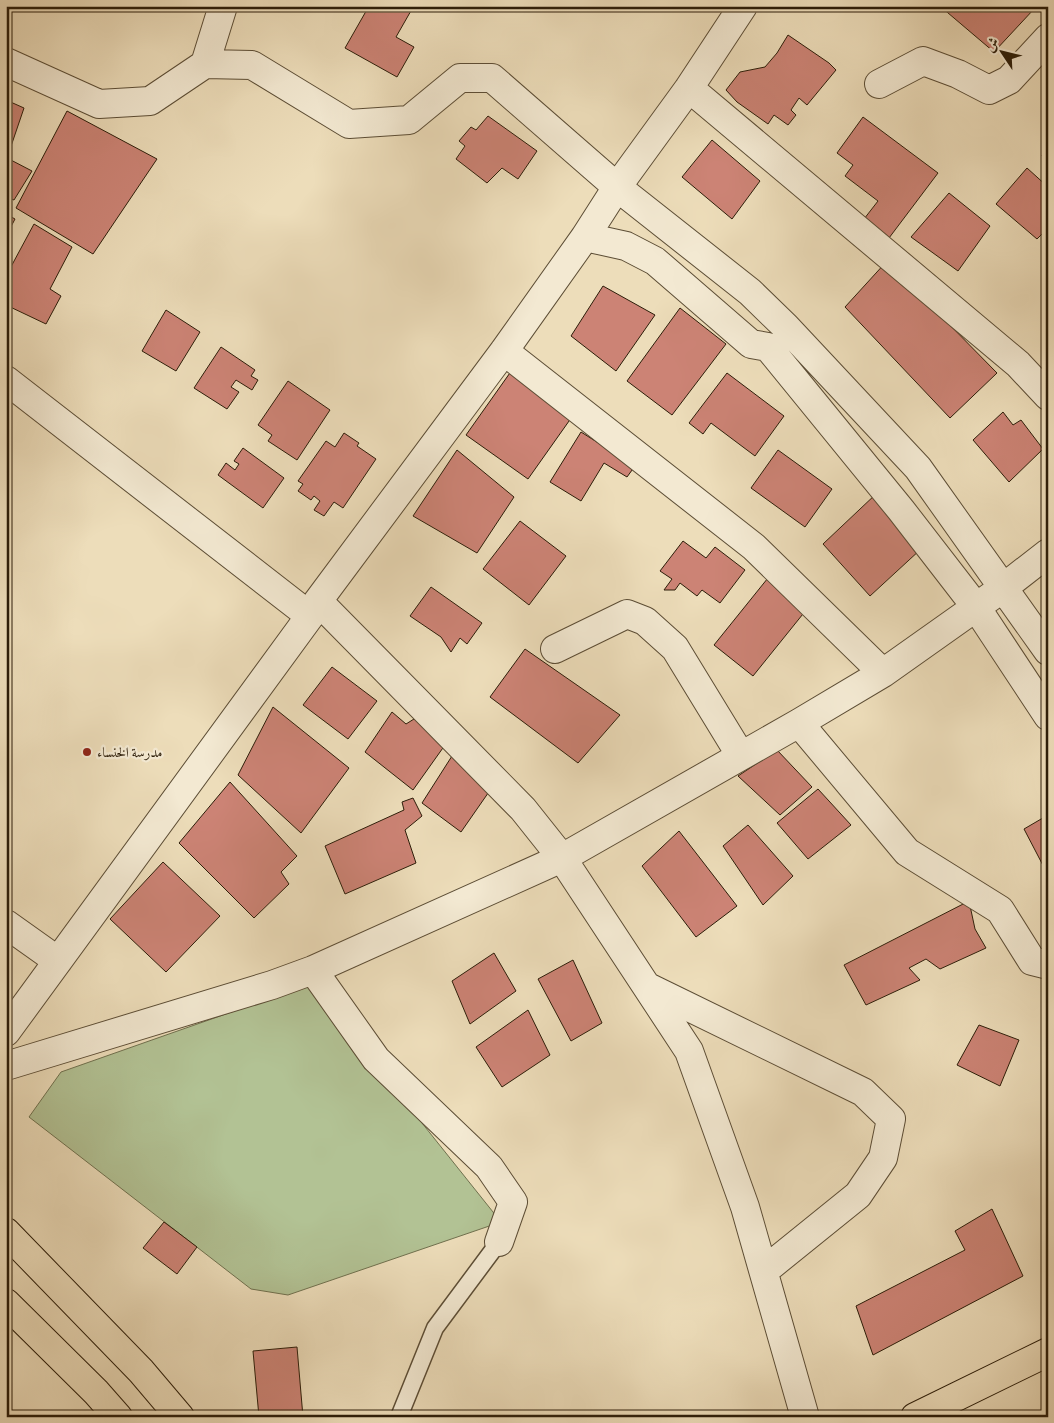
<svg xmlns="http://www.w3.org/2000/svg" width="1054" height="1423" font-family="Alegreya,Amiri,serif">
<rect width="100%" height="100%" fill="#edddba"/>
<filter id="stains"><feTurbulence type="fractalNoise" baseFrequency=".004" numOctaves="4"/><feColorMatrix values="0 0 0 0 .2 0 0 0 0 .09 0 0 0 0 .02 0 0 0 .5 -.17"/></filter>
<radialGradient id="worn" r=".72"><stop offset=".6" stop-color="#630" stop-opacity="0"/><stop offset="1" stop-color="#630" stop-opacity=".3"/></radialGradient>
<path fill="#b2c294" stroke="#6f704e" d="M311,984L501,1222L288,1295L251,1289L29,1117L61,1072Z"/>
<path fill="#cc8375" stroke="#2c1d09" d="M369,6H407L412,9L396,37L414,47L397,77L345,48Z
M1031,6L1034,9L994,52L941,7Z
M788,35L829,63L836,70L807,105L799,98L791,110L796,115L788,125L774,115L768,124L737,102L726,90L740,72L765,67L777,53Z
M6,100L24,108L7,158L32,171L14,200L6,197Z
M67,111L157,159L93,254L16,208Z
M488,116L537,151L518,179L502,168L487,183L456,159L465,146L459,141L471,127L476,130Z
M863,117L938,173L889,238L864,219L878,201L845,176L853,165L837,153Z
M712,140L760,181L732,219L682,177Z
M1048,140V160L1042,156Z
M1027,168L1048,187V228L1037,239L996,204Z
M949,193L990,226L958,271L911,237Z
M6,214L15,219L6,236Z
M34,224L72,247L50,289L61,296L46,324L6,305V276Z
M887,261L997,373L950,418L845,307Z
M603,286L655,315L616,371L571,336Z
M680,308L726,344L672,415L627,381Z
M166,310L200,332L176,371L142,351Z
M221,347L255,370L251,376L258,380L252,390L236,380L231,387L239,392L227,409L194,388Z
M512,370L574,414L528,479L466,435Z
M727,373L784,416L755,456L711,423L703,434L689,423Z
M288,381L330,410L297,460L268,441L272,435L258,425Z
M1003,412L1013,425L1021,420L1043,449L1009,482L973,440Z
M581,432L635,466L627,477L604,463L581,501L550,482Z
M344,433L359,443L357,446L376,459L343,508L334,502L324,516L314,510L320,501L314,496L311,500L298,491L303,484L298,481L326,441L335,447Z
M243,448L284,478L263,508L218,475L226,463L235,470L239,464L234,461Z
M457,450L514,497L477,553L413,516Z
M778,450L832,489L805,527L751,488Z
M877,493L921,549L870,596L823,544Z
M520,521L566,556L529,605L483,569Z
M683,541L706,558L715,547L745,570L720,603L702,590L697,596L680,583L675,590H664L672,579L660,571Z
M772,573L811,604L753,676L714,645Z
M431,587L482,623L467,644L460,638L451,652L441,637L410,616Z
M525,649L620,715L578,763L490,697Z
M332,667L377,701L348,739L303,705Z
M273,707L349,768L301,833L238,775Z
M392,712L406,724L414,719L445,745L413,790L365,752Z
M777,750L812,787L780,815L738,776Z
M452,756L493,786L461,832L422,803Z
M230,782L297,856L281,872L289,884L254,918L179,843Z
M818,789L851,825L808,859L777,823Z
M413,798L422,816L405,830L416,863L345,894L325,846L404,810L402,802Z
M1048,815V875L1024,829Z
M748,825L793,876L763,905L723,846Z
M679,831L737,906L696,937L642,866Z
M163,862L220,916L166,972L110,919Z
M969,901L975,929L986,948L940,969L926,959L909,968L920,980L866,1005L844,965Z
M494,953L516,991L470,1024L452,981Z
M573,960L602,1023L571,1041L538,979Z
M528,1010L550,1055L502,1087L476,1047Z
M979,1025L1019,1040L1000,1086L957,1065Z
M992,1209L1023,1276L873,1355L856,1306L965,1250L955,1231Z
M164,1222L197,1247L177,1274L143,1248Z
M297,1347L303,1417H259L253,1351Z"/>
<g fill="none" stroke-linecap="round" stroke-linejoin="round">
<defs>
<path id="lane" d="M399,1417L435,1328L499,1242"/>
<path id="street" d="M6,62L99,104L150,101L205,64L252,65L349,124L409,120L460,78H492L617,187L750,292L786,327L918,468L1048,651
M205,64L223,6
M879,84L923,61L958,74L989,90L1009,80L1048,38
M689,88L1018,364L1048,396
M585,237L626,246L655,261L751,344L768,347L901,510L976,607L1048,716
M504,351L754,547L883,673
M6,380L310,616
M318,601L523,809L562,858L689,1051L745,1207L805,1417
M555,649L627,614L645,621L675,648L741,756
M799,723L907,852L1000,910L1032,961L1048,965
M6,924L58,961
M313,970L376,1059L489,1167L513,1202L499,1242
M648,987L863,1092L891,1119L883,1158L858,1195L764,1271
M6,1032L310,616L318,601L504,351L585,237L617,187L689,88L743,6
M6,1066L272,985L313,970L562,858L799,723L883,673L1003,588L1048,553"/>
<path id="primary" d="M6,1232L141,1371L180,1417
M6,1303L96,1392L118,1417
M915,1417L1048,1352"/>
</defs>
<use href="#lane" stroke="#5c4d35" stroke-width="19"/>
<use href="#street" stroke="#5c4d35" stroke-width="30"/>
<use href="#primary" stroke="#2c1d09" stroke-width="30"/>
<use href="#lane" stroke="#f3e9d2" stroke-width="16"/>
<use href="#street" stroke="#f3e9d2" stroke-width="28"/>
<use href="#primary" stroke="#edddba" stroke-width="28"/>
</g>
<circle fill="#8f2418" stroke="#f3e9d2" stroke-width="2" cx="87" cy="752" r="5"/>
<g text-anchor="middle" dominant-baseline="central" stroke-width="4.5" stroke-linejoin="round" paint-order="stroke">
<g font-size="14" fill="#2c1d09" stroke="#f3e9d2" text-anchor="start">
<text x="97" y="752">مدرسة الخنساء</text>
</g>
</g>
<rect width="1054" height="1423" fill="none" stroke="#edddba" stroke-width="25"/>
<rect x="8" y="8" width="1039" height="1408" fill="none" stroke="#2c1d09" stroke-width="2.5"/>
<rect x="12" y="12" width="1029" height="1398" fill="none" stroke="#2c1d09"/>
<g transform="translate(1002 52) rotate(305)" stroke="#f3e9d2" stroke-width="4" paint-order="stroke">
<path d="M0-4L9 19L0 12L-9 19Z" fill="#2c1d09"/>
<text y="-8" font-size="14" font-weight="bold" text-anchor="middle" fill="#2c1d09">ش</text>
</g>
<rect width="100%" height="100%" filter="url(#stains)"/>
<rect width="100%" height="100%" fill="url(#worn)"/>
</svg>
